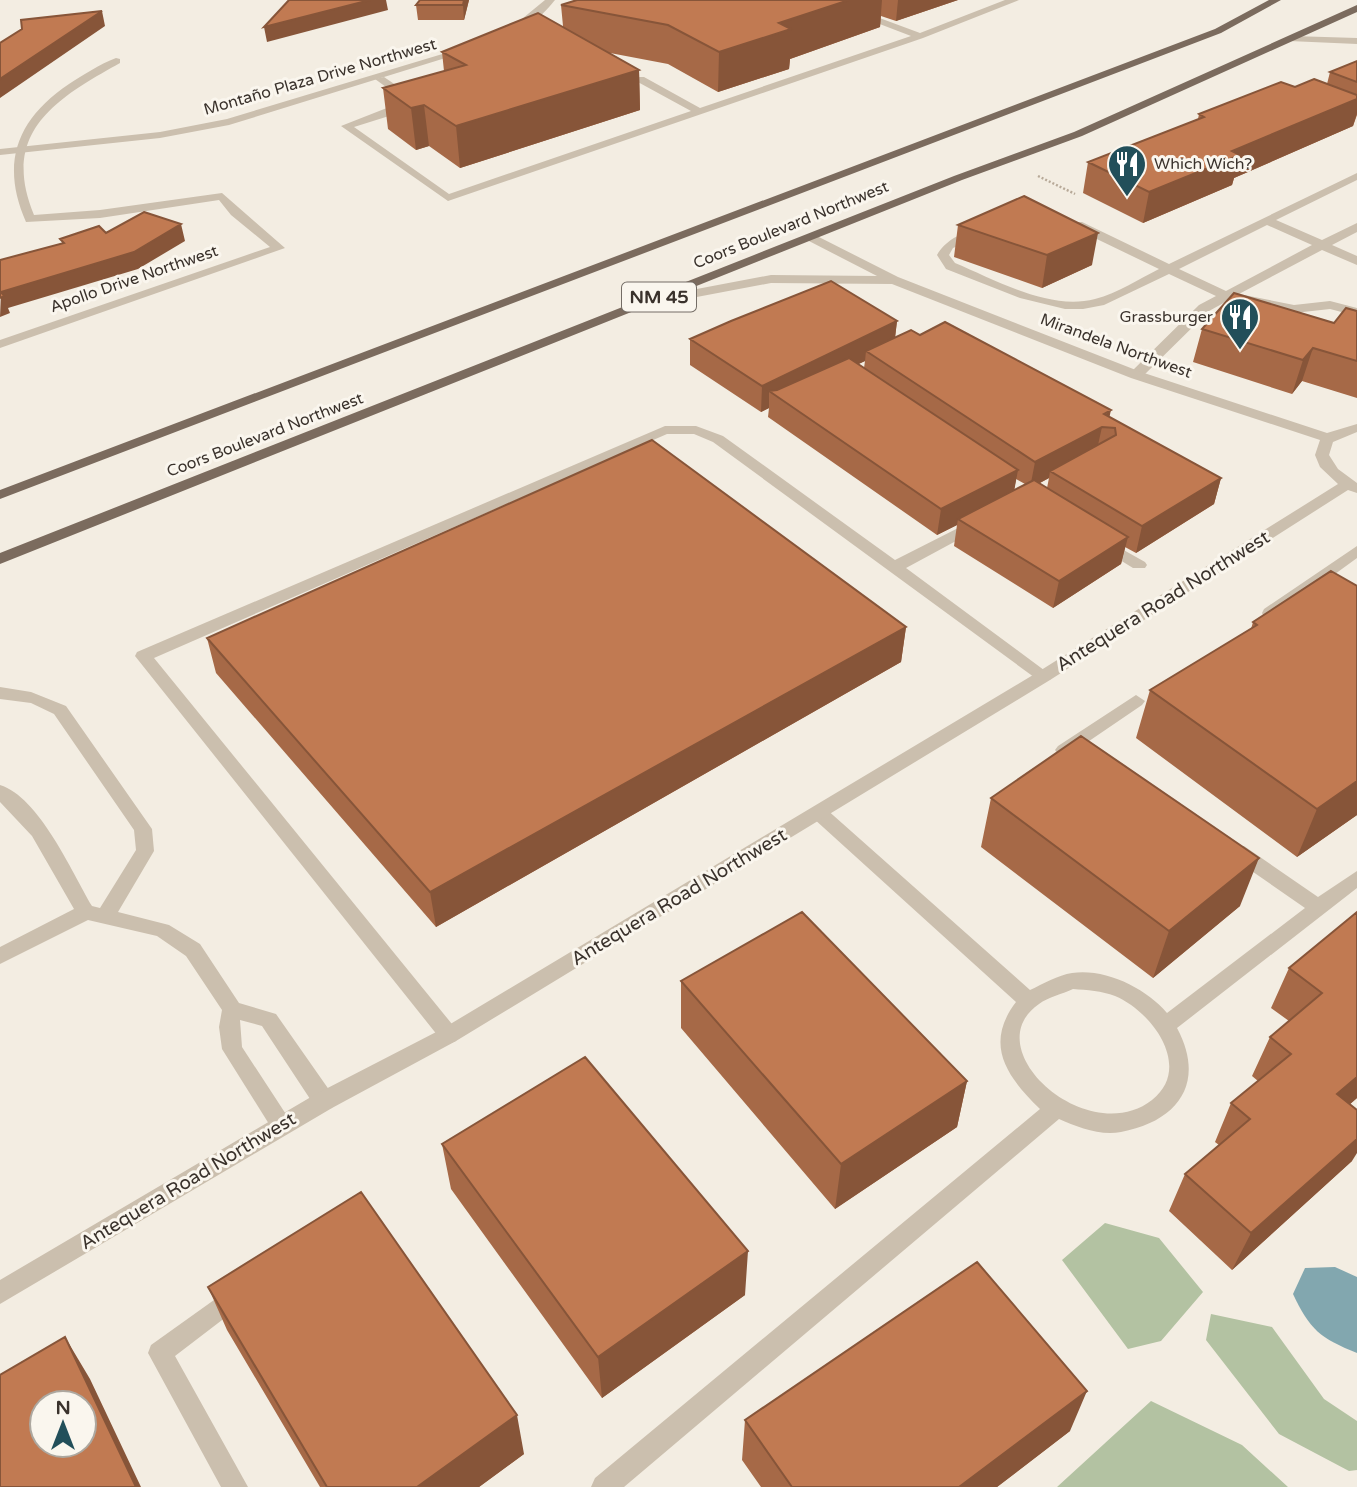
<svg xmlns="http://www.w3.org/2000/svg" width="1357" height="1487" font-family="'Varela Round',sans-serif">
<rect width="100%" height="100%" fill="#f3ede2"/>
<path fill="#b3c2a2" d="M1105,1223L1159,1238L1203,1292L1161,1341L1128,1349L1062,1260Z
M1211,1314L1272,1327L1324,1399L1357,1421V1470L1349,1471L1279,1434L1206,1340Z
M1151,1401L1242,1445L1288,1487H1057Z"/>
<path fill="#82a7af" d="M1335,1267L1357,1277V1353C1320,1338 1310,1330 1293,1294L1305,1268Z"/>
<g fill="none" stroke-linecap="round" stroke-linejoin="round">
<path stroke="#b7a998" stroke-width="2.5" stroke-dasharray="2 2" stroke-linecap="butt" d="M1038,176L1075,194"/>
<path fill="#cbbfae" fill-rule="evenodd" d="M817,0H831L920,33L1005,0H1019L923,38L448,201L341,126L397,104V95L375,79L384,77L406,92L407,105L389,116L354,127L449,194L691,111L636,81V77H644L700,108L911,36Z
M1292,36L1357,38V44L1289,41V37Z
M1357,173V180L1276,220L1322,240L1357,223V232L1332,245L1357,256V265L1322,250L1239,294L1294,305L1330,301L1357,308V316L1330,309L1294,313L1229,300L1209,311L1141,378H1131V372L1199,305L1216,296L1169,274L1104,305L1083,309H1065L1020,298L946,269L937,255C944,242 964,229 980,231V237L953,248L949,255L955,263C996,280 1049,311 1095,299C1118,293 1139,279 1159,269L1074,228V222H1082L1169,264ZM1267,225L1312,245L1226,291L1179,269Z
M665,426H696L723,436L895,560L970,522H980L983,525L980,528L906,568L1052,676L1050,680H1038L713,442L694,434H667L154,658L456,1029L459,1035L456,1041L449,1044L442,1041L135,656L137,652Z
M1104,539L1145,562L1147,565L1145,568H1133L1099,547L1096,544L1099,541Z
M1357,546V558L1276,617H1264L1262,613L1264,609Z
M0,687L31,692L66,706L152,829L154,851L118,912L169,925L200,944L239,1003L276,1014L332,1094L335,1101L332,1108L324,1110L316,1108L262,1026L240,1020L242,1047L293,1125L290,1132L282,1134L274,1132L222,1049L219,1027L222,1010L186,956L157,936L88,920L0,964V947L74,909L32,836L0,802V785C39,797 72,872 92,906L100,908L136,850L134,830L54,714L31,703L0,699Z
M1136,695L1145,701L1142,705L1070,754H1058L1055,750L1058,746Z
M819,806L825,808L1030,990C1043,984 1058,975 1072,973C1105,968 1146,988 1167,1013L1305,908L1230,856L1228,851L1230,846H1244L1318,897L1357,871V888L1177,1028C1206,1082 1179,1121 1121,1132C1100,1136 1077,1127 1059,1119L624,1487H591L595,1478L1040,1109C1006,1076 984,1044 1016,1002L813,818L810,813L813,808ZM1073,989C1087,990 1102,991 1115,996C1153,1012 1193,1068 1152,1100C1088,1150 974,1049 1039,1004C1048,997 1063,994 1073,989Z
M235,1285L243,1288L247,1296L243,1304L175,1356L248,1487H221L148,1353L151,1345Z"/>
<path fill="#cbbfae" fill-rule="evenodd" d="M116,58L120,59V63C55,99 0,133 34,215L100,210L222,193L285,248L0,348V340L270,247L231,215L219,200L100,218L26,222C0,163 17,119 69,84C83,75 100,64 116,58Z
M811,233L898,277L1141,372L1327,433L1357,424V432L1333,442L1329,455L1338,469L1357,483V493L1348,490L1050,680L456,1041L332,1108L0,1304V1280L316,1094L442,1029L1038,672L1338,484L1320,467L1315,455L1320,440L1131,378L892,284L771,283L644,307L638,303L644,299L771,275L877,276L807,240L805,237Z"/>
<path fill="#cbbfae" fill-rule="evenodd" d="M545,0H555C546,11 531,28 517,27V23Z
M459,49L468,51L229,125L160,138L0,155V149L160,132L227,119Z"/>
<path fill="#7b6b5e" fill-rule="evenodd" d="M1269,0H1281L1221,33L0,499V490L1215,29Z
M1357,5V12L1082,136L962,180L0,564V553L954,176L1074,132Z"/>
</g>
<path fill="#a66947" fill-rule="evenodd" d="M420,0H469L464,20H418L416,5Z
M577,0H958L896,21L881,16L880,27L790,59L789,69L718,92L668,64L610,53L639,70L640,110L460,168L429,146L416,150L388,129L383,88L444,71L442,52L563,26L561,5Z
M1357,61V115L1353,126L1234,178L1232,185L1143,223L1083,193L1088,162L1198,119L1199,114L1295,87L1327,84L1330,72Z
M958,225L1092,265L1042,288L954,257Z
M1357,311V398L1302,381L1292,394L1193,362L1202,329L1334,323Z
M897,321L895,337L920,335L1110,417L1221,478L1214,504L1136,553L1125,547L1121,564L1053,608L954,546L957,525L937,535L768,417L769,408L761,412L690,365V339ZM865,361L864,368L858,364ZM1049,478L1047,488L1040,483ZM1016,479L1025,484L1014,490Z
M1331,571L1357,815L1297,857L1136,738L1150,690L1251,629L1253,622Z
M906,627L901,662L436,927L216,673L207,638Z
M991,798L1240,906L1153,978L981,847Z
M1357,912V1098L1350,1104L1352,1161L1232,1270L1169,1211L1185,1174L1219,1145L1215,1142L1231,1103L1258,1081L1252,1076L1270,1037L1289,1021L1271,1008L1289,968Z
M681,981L967,1081L957,1127L835,1209L681,1028Z
M442,1144L745,1295L602,1398L451,1189Z
M208,1287L524,1454L479,1487H320L227,1330Z
M745,1420L1070,1431L997,1487H761L742,1460Z"/>
<path fill="#875539" d="M370,0H386L388,10L267,42L264,27Z
M464,0H469L464,20L463,5Z
M849,0H882L880,27L790,59L789,69L718,92L719,52L779,23Z
M898,0H958L896,21Z
M102,11L105,26L0,98V79Z
M639,70L640,110L460,168L456,126Z
M1357,99V113L1353,126L1234,178L1232,185L1143,223L1149,192L1232,151Z
M424,105L429,146L416,150L411,108Z
M181,224L185,241L138,269L8,308L10,313L0,317L1,292Z
M1098,233L1092,265L1042,288L1047,255Z
M897,321L894,347L866,351L865,361L783,401L769,391V408L761,412L762,386Z
M1313,348L1302,381L1292,394L1303,360Z
M1111,410L1107,428L1102,427L1096,454L1050,471L1049,478L1030,488L1035,462Z
M1018,470L1013,497L958,519L957,525L937,535L941,509Z
M1221,478L1214,504L1136,553L1142,526Z
M1128,537L1121,564L1053,608L1059,581Z
M906,627L901,662L436,927L430,892Z
M1357,781V815L1297,857L1317,809Z
M1259,858L1240,906L1153,978L1169,931Z
M1357,1077V1098L1317,1133L1337,1094Z
M967,1081L957,1127L835,1209L841,1164Z
M1357,1139V1153L1352,1161L1232,1270L1251,1233Z
M748,1251L745,1295L602,1398L598,1357Z
M65,1337L90,1379L141,1487H136Z
M1087,1391L1070,1431L997,1487H959Z
M517,1415L524,1454L479,1487H417Z"/>
<path fill="#c17a52" stroke="#875539" stroke-width="2" fill-rule="evenodd" d="M289,0H370L264,27Z
M420,0H464L463,5H416Z
M577,0H849L779,23L791,29L719,52L668,25L561,5Z
M102,11L0,79V43L22,29L21,20Z
M538,13L639,70L456,126L424,105L411,108L383,88L466,65L442,52Z
M1357,61V82L1330,72Z
M1314,79L1357,95V99L1232,151L1240,155L1149,192L1088,162L1204,117L1199,114L1281,82L1295,87Z
M1024,196L1098,233L1047,255L958,225Z
M144,212L181,224L134,252L1,292L4,296L0,298V260L64,243L60,239L99,226L106,233Z
M831,281L897,321L762,386L690,339L731,321Z
M1234,293L1334,323L1346,308L1357,311V361L1313,348L1303,360L1202,329Z
M945,322L1111,410L1104,414L1221,478L1142,526L1050,471L1116,435L1115,428L1102,427L1035,462L866,351L911,330L920,335Z
M849,358L1018,470L941,509L769,391L777,390Z
M652,440L906,627L430,892L207,638Z
M1034,480L1128,537L1059,581L958,519Z
M1331,571L1357,586V781L1317,809L1150,690L1257,625L1253,622Z
M1081,736L1259,858L1169,931L991,798Z
M802,912L967,1081L841,1164L681,981Z
M1357,912V1077L1337,1094L1357,1110V1139L1251,1233L1185,1174L1250,1119L1231,1103L1291,1054L1270,1037L1322,993L1289,968Z
M585,1057L748,1251L598,1357L442,1144Z
M361,1192L517,1415L417,1487H327L208,1287Z
M977,1262L1087,1391L959,1487H792L745,1420Z
M65,1337L136,1487H0V1375ZM42,1403H84V1445H42Z"/>
<defs>
<symbol id="restaurant-pin" viewBox="-11 -11 22 30"><path d="M0 17L-7.5 6A9.5 9.5 0 1 1 7.5 6Z" fill="#224f5a" stroke="#faf6ee"/><path d="M-5-6h1v4h1v-4h1v4h1v-4h1v5L-1.5 .5V6h-2V.5L-5-1ZM5-6V6H3V1.5H1.5Q1.5-4 5-6Z" fill="#fff"/></symbol>
</defs>
<g fill-rule="evenodd">
<use href="#restaurant-pin" x="1105" y="142" width="44" height="60"/>
<use href="#restaurant-pin" x="1218" y="295" width="44" height="60"/>
</g>
<g text-anchor="middle" dominant-baseline="central" stroke-width="6" stroke-linejoin="round" paint-order="stroke">
<g font-size="16" fill="#3a322c" stroke="#faf6ee">
<text transform="translate(320 77) rotate(-16)">Montaño Plaza Drive Northwest</text>
<text transform="translate(791 225) rotate(-22)">Coors Boulevard Northwest</text>
<text transform="translate(134 279) rotate(-19)">Apollo Drive Northwest</text>
<text transform="translate(1116 346) rotate(20)">Mirandela Northwest</text>
<text transform="translate(265 435) rotate(-21)">Coors Boulevard Northwest</text>
</g>
<g font-size="16" fill="#3a322c" stroke="#faf6ee" text-anchor="start">
<text x="1154" y="164">Which Wich?</text>
<text x="1213" y="317" text-anchor="end">Grassburger</text>
</g>
<rect fill="#faf6ee" stroke="#746d66" stroke-width="2" x="622" y="282.5" width="74" height="29" rx="5"/>
<g font-size="18" font-weight="bold" fill="#3a322c">
<text x="659" y="297">NM 45</text>
</g>
<g font-size="19" fill="#3a322c" stroke="#faf6ee">
<text transform="translate(1163 601) rotate(-32)">Antequera Road Northwest</text>
<text transform="translate(679 897) rotate(-31)">Antequera Road Northwest</text>
<text transform="translate(188 1181) rotate(-31)">Antequera Road Northwest</text>
</g>
</g>
<g transform="translate(63 1424)"><circle r="33" fill="#faf6ee" stroke="#ada8a0" stroke-width="2"/>
<path d="M0-5L12 26L0 18L-12 26Z" fill="#224f5a"/>
<text y="-10" font-size="19" font-weight="bold" text-anchor="middle" fill="#3a322c">N</text>
</g>
</svg>
